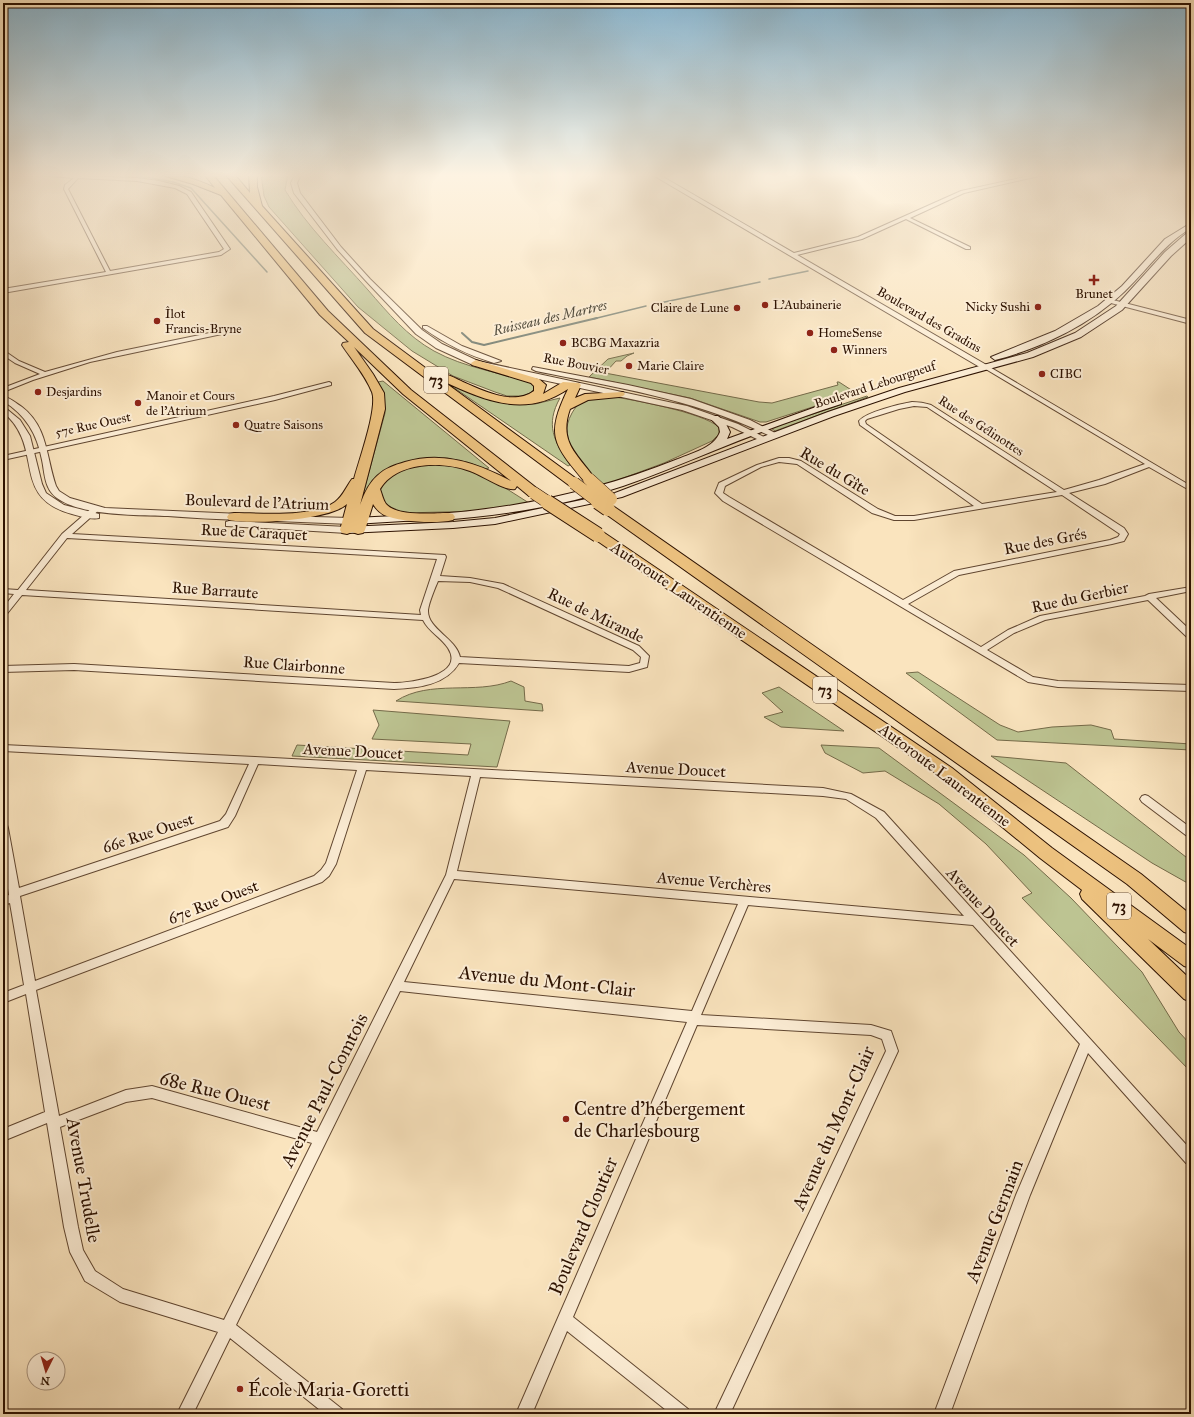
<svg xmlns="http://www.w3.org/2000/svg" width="1194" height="1417" font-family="'IM FELL Great Primer',serif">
<rect width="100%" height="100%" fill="#fae4be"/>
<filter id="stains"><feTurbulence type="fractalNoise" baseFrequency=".005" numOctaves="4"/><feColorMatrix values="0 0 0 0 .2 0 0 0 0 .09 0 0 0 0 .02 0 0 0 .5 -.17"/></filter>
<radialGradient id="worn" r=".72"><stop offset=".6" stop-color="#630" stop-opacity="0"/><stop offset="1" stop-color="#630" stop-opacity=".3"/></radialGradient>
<path fill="#bdc492" stroke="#746a49" d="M261,174H288L285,190C307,227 339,257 368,290C388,313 407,336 434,351C465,368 499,372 532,383L535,388L530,393L523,396H507L495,392L453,376L412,351L358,307L269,207L264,196Z
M634,353L627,356L621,361H616L605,373L759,402L772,403L838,385L837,382H839L856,393L766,422H760L690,398L589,377L608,359Z
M383,381L489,468L485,469L467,462L444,458L397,466L367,494H363L385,413L384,397L378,382Z
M455,386L509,404H535L560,398C545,425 554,441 570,465L568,466L453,387Z
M609,396C634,400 701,412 719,427V434L712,441L664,463L602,486C583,465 555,443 572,413C575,408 579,402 585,400C592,398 601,397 609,396Z
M867,396L868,397L775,431L771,428Z
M432,463L477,470L529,503L480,511L404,513L396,511L383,503L380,491C389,470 411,467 432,463Z
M918,672L1000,725L1018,732L1052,727L1091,725L1111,730L1114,739L1191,744V750L997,740L906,673Z
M511,681L524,687L525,701L542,704L543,711L396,701C430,679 475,695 511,681Z
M779,687L844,731L781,727L764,717L783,712L762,693Z
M373,710L510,721L497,767L292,756L297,745L468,755L471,744L372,739L379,725Z
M821,745L879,748L1024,855L1071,898L1142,972L1179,1032L1191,1045V1072L1022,898L1032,893L986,844L939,804L885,771L863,773L825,753Z
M991,756L1066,763L1191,861V885L1152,863Z"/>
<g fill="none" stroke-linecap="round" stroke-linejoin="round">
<path stroke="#70796c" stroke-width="1.5" d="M76,174L135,175L173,182L191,188L267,272
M769,279L808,271
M655,304L760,282
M593,319L646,306"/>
<path stroke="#70796c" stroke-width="2" d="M462,333L472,342L484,345L597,318"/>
<defs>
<path id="minor" d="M26,174L137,178L159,181L179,186L191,192L230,249L221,255L3,293V289L106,272L64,189L65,185L74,178ZM78,178L137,181L175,188L187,194L224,249L219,252L110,271L68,189Z
M1038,174H1048L964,193L910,218L970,247V249H966L906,219L862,239L793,256L790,254L858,237L961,191Z
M1109,299L1191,320V324L1107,302L1106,301Z
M234,328L236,329V331L90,362L33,380L3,392V388L40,374L15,363L3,355V350L19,361L45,372L117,352Z
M984,366H988L1191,486V491L1149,467L1105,484L1069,493L1124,528L1128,534L1124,541L1112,544L959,575L908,604L981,647L1008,630L1040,616L1145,596L1149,594L1191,587V591L1156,598L1191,631V639L1188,638L1148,600L1045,620L1014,633L987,650L1033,677L1058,681L1191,685V691L1058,687L1028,682L723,501L715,493L719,483L757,465L779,458H789L801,461L878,509L895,516H914L974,506L860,425L859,421C866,412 900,404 912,402C919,402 925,403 931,405L1064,490L1099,480L1145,464L984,368ZM914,406L927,407L1057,492L982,504L866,424L865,421L867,419L899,409ZM779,462L797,464L872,513L894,520H914L1062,495L1120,534L1118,537L1110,540L954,571L903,600L729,497L723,493L725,486L761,467Z
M329,382L331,383V385L275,400L3,460V456L274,396Z
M93,507H99L100,509L72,534L445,555L446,557L440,576L470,578L503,584L639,646L649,656L647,667L629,672L459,663C446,685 418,688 394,689L74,670L3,672V666L74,664L394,683C410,683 466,676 448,648C441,637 429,632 423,620L22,595L6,615H3V608L14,594L3,593V589L18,590L62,534ZM67,538L437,559L420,610L421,615L26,590ZM438,581L470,582L498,588L633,650L641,657L640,663L629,666L460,657C456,638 427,629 428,610C429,602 435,588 438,581Z
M3,745L255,757L823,788L851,794L884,812L1191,1150V1165L1186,1163L1088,1053L1030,1195L950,1414H934L1016,1195L1080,1044L973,925L748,905L701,1015L871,1025L891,1031L898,1051L730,1414H714L886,1051L882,1039L871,1035L697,1025L573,1317L688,1409L691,1414H671L567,1331L532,1414H516L687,1022L400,991L236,1325L342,1409L345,1414H325L230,1338L193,1414H177L218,1332L120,1302L85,1281L70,1252L64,1227L47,1123L3,1141V1129L45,1112L26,994L3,1003V993L24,985L10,903L3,905V897L9,895L3,858V824L7,825L8,828L19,888L220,821L226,814L249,764L3,751ZM258,764L357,770L326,863L321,870L314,876L35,981L20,896L228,827L235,816ZM366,770L471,776L446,875L317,1132L152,1086L126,1090L59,1116L36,990L322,882L329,876L336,864ZM480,777L823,796L846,799L876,818L964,916L457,871ZM454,879L738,904L692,1011L404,982ZM152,1098L312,1143L224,1320L123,1289L95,1271L83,1250L78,1227L60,1127L126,1102Z
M1145,795L1148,796L1191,828V837L1187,836L1142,802L1140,799L1142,796Z"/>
<path id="tertiary" d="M295,174H301L297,183L300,193L341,247L370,279L422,330L442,344L478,361L687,406L738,424L768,439L764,441H761L732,427L682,410L473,365L436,348L416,334L366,281L337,249L294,193L291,183Z
M651,174H658L990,367L983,369Z
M423,326H427L462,346L501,361L494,363C468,355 445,344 423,328Z
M533,367L628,385L691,399L750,420L779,435L775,437H772C695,399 619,388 536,371L532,369Z
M3,396C10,398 16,403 22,407C48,427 46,457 56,486L59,491L70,498L105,508L241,514L246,517L241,520C217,519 192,518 168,516C140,515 60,517 48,487C44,478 44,469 42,460C37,434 26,415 3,401Z
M3,406L20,420L30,436L42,484L46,493L64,505L99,514V518C91,520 80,516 72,514C9,497 46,448 3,412Z
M279,516L350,518L355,521L350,524L276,521V517Z
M229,521L347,527L352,530L347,533L226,526V522Z"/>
<path id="secondary" d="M1191,223V228C1164,244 1148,269 1125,291C1091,324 1042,348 995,360L991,357L1055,331L1098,306L1122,286L1165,239Z
M1188,232H1191V238L1171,256L1122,310L1081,337L1033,357L905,392L834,416L622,497L495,524L453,528L347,533L342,530L347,527L453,522L495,518L615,493L828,412L899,388L1027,353L1075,333L1116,306L1165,252Z
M838,399L841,400V404C798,418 755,434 713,451C683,463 653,476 623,486C563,506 501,516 438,520L433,517L438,514C521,508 600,490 678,459C692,453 714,448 720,432L719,427L710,418L712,416H718L726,424L730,432L727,439Z
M416,515L420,516L421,518L420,520L354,524L349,521L354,518Z"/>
<path id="motorway" d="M159,174C179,174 197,179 215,188L204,174H212L328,311L411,390L539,490L540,493L539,496H529L517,486L515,489C504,491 482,475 470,471C443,461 397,461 380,489C382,494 383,500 386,504C397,517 433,513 448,513L453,514L455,517L453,520C437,524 399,522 384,515C379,512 376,509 373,504L365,530L363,533L358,534L352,532L347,534L342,533L340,530L347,504C330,520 252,525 229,520L227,517L229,514L234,513C261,513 313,518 335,502C343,496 346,487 352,479H354C359,460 378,408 372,392C365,375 352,360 342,345L343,343L349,342L320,315L221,195L193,184ZM354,347L403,394L511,481C477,463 443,451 405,462C395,465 385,468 377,476C369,483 364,494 360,505L385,409L384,393L373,374Z
M225,174H234L250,193L249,174H257V187L262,206L373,329L439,378L440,375C448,373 456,379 463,382C484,391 513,406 534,391V386L531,383L472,365L471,363L476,360L539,379L546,385L543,394L563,382L579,383L581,385L575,398L585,394L623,392L625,394L623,396L619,397L588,400L570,409C558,443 578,454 595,479L593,482H585C552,443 546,435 568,389C526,418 485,401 443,381L578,480L580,483L578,486H570L365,333Z
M608,505L613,506L1141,874L1191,915V934L1184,932L1127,884L603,512L602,509L603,506Z
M598,531L603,532L952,768L1052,848L1191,949V968L1184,966L1148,939L1191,980V1002L1184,999L1082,899L1080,894L1082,890L1040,858L940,776L593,538L591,535L593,532Z"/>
</defs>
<use href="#minor" stroke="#604630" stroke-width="2"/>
<use href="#tertiary" stroke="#604630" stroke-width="2"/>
<use href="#secondary" stroke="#2c1100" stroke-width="2"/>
<use href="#motorway" stroke="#2c1100" stroke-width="2"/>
<use href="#minor" fill="#fcedd5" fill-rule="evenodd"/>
<use href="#tertiary" fill="#fcedd5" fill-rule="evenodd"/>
<use href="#secondary" fill="#fcedd5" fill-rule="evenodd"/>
<use href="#motorway" fill="#edc27f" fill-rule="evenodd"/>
<defs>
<path id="motorway-bridge-far1" d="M589,479L611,499
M574,483L600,503
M534,493L549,503"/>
<path id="motorway-bridge" d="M547,502L598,535
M598,502L608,509"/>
</defs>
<use href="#motorway-bridge-far1" stroke="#2c1100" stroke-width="13" stroke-linecap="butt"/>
<use href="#motorway-bridge" stroke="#2c1100" stroke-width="16" stroke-linecap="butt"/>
<use href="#motorway-bridge-far1" stroke="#edc27f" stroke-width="12"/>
<use href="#motorway-bridge" stroke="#edc27f" stroke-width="14"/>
</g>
<linearGradient id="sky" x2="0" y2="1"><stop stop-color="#8ab8d3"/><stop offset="0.47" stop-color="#fdf3e2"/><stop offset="1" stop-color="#fdf3e2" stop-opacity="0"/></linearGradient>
<rect width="1194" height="373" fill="url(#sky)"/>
<g fill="#8f2418" stroke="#fcedd5" stroke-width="1.5">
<path d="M1092 274h4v4h4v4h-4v4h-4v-4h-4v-4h4z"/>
<circle cx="765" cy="305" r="4"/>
<circle cx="1038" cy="307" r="4"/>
<circle cx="737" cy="308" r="4"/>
<circle cx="157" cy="321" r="4"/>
<circle cx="810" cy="333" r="4"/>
<circle cx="563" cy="343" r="4"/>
<circle cx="834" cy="350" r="4"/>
<circle cx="629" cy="366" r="4"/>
<circle cx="1042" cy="374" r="4"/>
<circle cx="38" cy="392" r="4"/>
<circle cx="138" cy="403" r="4"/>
<circle cx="236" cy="425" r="4"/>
<circle cx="566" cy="1119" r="4"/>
<circle cx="240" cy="1389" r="4"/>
</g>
<g text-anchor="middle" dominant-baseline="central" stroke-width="4" stroke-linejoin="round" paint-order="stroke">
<g font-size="13" fill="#2c1100" stroke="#fcedd5" text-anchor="start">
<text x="1094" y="294" text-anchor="middle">Brunet</text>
<text x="773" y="305">L'Aubainerie</text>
<text x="1030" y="307" text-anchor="end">Nicky Sushi</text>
<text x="729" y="308" text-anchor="end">Claire de Lune</text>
<text x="165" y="314">Îlot<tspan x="165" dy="15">Francis-Bryne</tspan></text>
<text x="818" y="333">HomeSense</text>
<text x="571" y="343">BCBG Maxazria</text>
<text x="842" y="350">Winners</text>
<text x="637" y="366">Marie Claire</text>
<text x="1050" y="374">CIBC</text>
<text x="46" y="392">Desjardins</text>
<text x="146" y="396">Manoir et Cours<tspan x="146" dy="15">de l'Atrium</tspan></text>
<text x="244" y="425">Quatre Saisons</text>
</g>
<g font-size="13" fill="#2c1100" stroke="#fcedd5">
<text transform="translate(929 320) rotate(30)">Boulevard des Gradins</text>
<text transform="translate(576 364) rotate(11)">Rue Bouvier</text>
<text transform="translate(875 385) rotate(-18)">Boulevard Lebourgneuf</text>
<text transform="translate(93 425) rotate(-12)">57e Rue Ouest</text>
<text transform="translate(981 426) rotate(33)">Rue des Gélinottes</text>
</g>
<g font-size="14" font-style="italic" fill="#544e3f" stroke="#fcedd5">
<text transform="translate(550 318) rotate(-13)">Ruisseau des Martres</text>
</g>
<g fill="#fcedd5" stroke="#6a5340" stroke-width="1">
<rect x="424" y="367" width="24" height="26" rx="3"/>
<rect x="813" y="677" width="24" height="26" rx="3"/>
<rect x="1107" y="893" width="24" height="26" rx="3"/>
</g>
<g font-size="15" font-weight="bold" fill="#2c1100">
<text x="436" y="380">73</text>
<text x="825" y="690">73</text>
<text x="1119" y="906">73</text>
</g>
<g font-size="16" fill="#2c1100" stroke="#fcedd5">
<text transform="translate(835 471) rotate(31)">Rue du Gîte</text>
<text transform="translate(257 502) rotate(2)">Boulevard de l'Atrium</text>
<text transform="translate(254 532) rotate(3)">Rue de Caraquet</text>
<text transform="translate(1045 541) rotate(-11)">Rue des Grés</text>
<text transform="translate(215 590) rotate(4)">Rue Barraute</text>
<text transform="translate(679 590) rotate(34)">Autoroute Laurentienne</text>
<text transform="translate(1080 597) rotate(-12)">Rue du Gerbier</text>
<text transform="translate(596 615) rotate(26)">Rue de Mirande</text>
<text transform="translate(294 665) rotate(4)">Rue Clairbonne</text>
<text transform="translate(353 751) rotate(3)">Avenue Doucet</text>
<text transform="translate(676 769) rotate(3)">Avenue Doucet</text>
<text transform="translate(945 775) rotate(37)">Autoroute Laurentienne</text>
<text transform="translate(148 833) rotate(-18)">66e Rue Ouest</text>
<text transform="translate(714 882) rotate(5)">Avenue Verchères</text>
<text transform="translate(213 902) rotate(-21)">67e Rue Ouest</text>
<text transform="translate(983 907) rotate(48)">Avenue Doucet</text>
</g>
<g font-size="19" fill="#2c1100" stroke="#fcedd5">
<text transform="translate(547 981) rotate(6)">Avenue du Mont-Clair</text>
<text transform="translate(324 1090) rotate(-63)">Avenue Paul-Comtois</text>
<text transform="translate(215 1091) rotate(14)">68e Rue Ouest</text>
<text transform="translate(833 1128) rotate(-66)">Avenue du Mont-Clair</text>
<text transform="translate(84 1180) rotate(80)">Avenue Trudelle</text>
<text transform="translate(994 1221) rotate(-69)">Avenue Germain</text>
<text transform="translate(583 1226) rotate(-67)">Boulevard Cloutier</text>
</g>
<g font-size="19" fill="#2c1100" stroke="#fcedd5" text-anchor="start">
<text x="574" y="1108">Centre d'hébergement<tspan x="574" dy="22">de Charlesbourg</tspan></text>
<text x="248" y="1389">École Maria-Goretti</text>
</g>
</g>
<rect width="1194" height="1417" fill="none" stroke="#fae4be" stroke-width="16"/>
<rect x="4" y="4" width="1186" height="1409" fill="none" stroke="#2c1100" stroke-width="2"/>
<rect x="8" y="8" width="1178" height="1401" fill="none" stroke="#2c1100"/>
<g transform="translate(46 1371) rotate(185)"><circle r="19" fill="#fcedd5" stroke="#a99580"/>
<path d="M0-3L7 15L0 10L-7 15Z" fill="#8f2418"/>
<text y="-6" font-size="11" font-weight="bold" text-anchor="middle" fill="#2c1100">N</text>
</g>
<rect width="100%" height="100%" filter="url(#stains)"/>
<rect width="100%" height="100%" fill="url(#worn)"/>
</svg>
